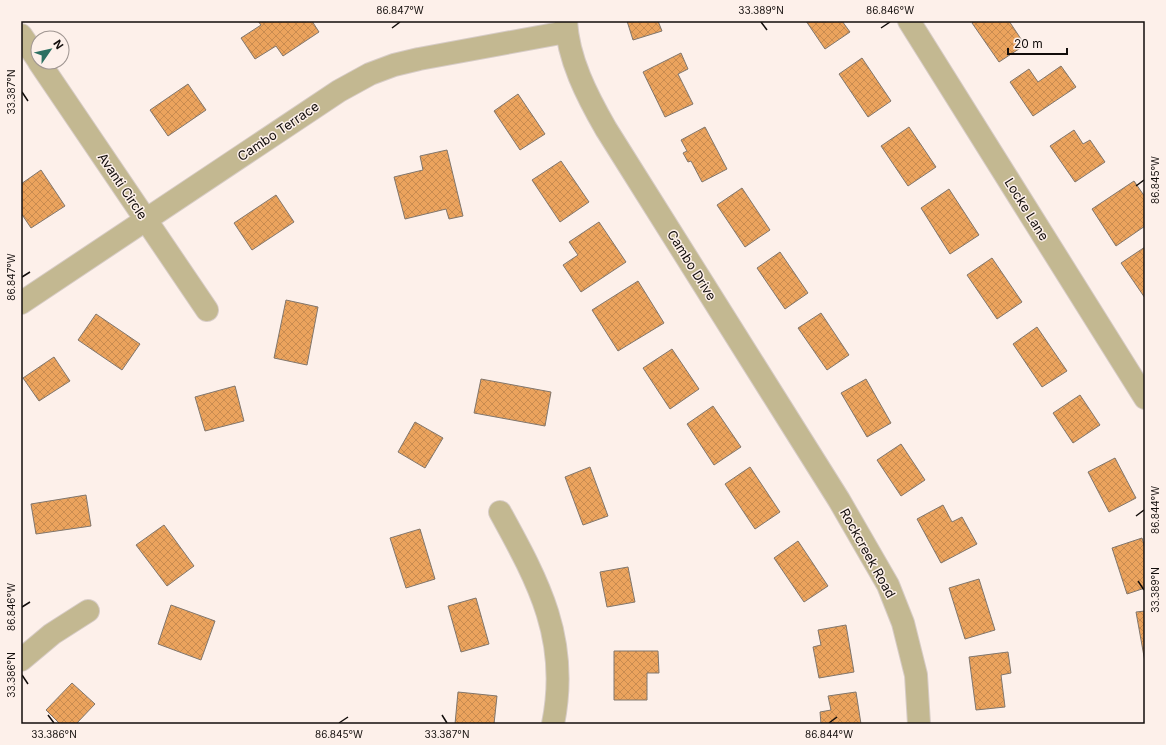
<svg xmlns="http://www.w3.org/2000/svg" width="1166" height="745" font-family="Inter,sans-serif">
<defs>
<pattern id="building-cross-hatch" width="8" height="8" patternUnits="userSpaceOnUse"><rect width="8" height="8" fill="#eba35d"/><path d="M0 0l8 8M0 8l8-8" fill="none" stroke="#c88b50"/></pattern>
</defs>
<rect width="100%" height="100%" fill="#fdf0ea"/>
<path fill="url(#building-cross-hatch)" stroke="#81766c" d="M258,21H312L319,32L283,56L276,46L255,59L241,38L261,25Z
M627,21H658L662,31L633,40Z
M806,21H842L850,32L825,49Z
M975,21H1009L1025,45L999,62L972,23Z
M681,53L688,69L678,74L693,104L665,117L643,72Z
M862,58L891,101L868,117L839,74Z
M1061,66L1076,87L1033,116L1010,82L1029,69L1038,82Z
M188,84L206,110L168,136L150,110Z
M518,94L545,134L520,150L494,111Z
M705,127L727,169L702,182L691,161L688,162L683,153L687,151L681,140Z
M909,127L936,167L908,186L881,146Z
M1074,130L1083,144L1090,140L1105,162L1075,182L1050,146Z
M447,150L463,216L449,219L446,209L405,219L394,177L423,170L420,156Z
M561,161L589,202L560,222L532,180Z
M41,170L65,206L31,228L21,213V184Z
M1134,181L1145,197V226L1116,246L1092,209Z
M742,188L770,230L745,247L717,205Z
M949,189L979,235L950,254L921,208Z
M276,195L294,222L252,250L234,223Z
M599,222L626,262L581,292L563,265L578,255L569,242Z
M1145,247V298L1121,263Z
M780,252L808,293L785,309L757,268Z
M992,258L1022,302L997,319L967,275Z
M638,281L664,323L618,351L592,310Z
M286,300L318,307L307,365L274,358Z
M821,313L849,355L827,370L798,328Z
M96,314L140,344L122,370L78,340Z
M1037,327L1067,371L1042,387L1013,344Z
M672,349L699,389L670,409L643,368Z
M54,357L70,381L39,401L23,378Z
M481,379L551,392L545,426L474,413Z
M866,379L891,423L867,437L841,393Z
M235,386L244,421L205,431L195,397Z
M1080,395L1100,425L1073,443L1053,413Z
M713,406L741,447L714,465L687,424Z
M415,422L443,438L425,468L398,452Z
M901,444L925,480L901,496L877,460Z
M1115,458L1136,498L1109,512L1088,472Z
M590,467L608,516L583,525L565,477Z
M750,467L780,512L755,529L725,484Z
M86,495L91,526L36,534L31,504Z
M943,505L952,522L962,517L977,544L941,563L917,519Z
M164,525L194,566L167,586L136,545Z
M420,529L435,579L406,588L390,538Z
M1142,538L1145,548V588L1127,594L1112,548Z
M798,541L828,586L804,602L774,558Z
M628,567L635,602L607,607L600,572Z
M979,579L995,630L965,639L949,588Z
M476,598L489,644L461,652L448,606Z
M171,605L215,621L201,660L158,644Z
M1145,611V662L1136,612Z
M846,625L854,672L819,678L813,647L821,645L818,630Z
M614,651H658L659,673H647V700H614Z
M1008,652L1011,673L1001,675L1005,707L976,710L969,657Z
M72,683L95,704L76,724H60L46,710Z
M458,692L497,696L494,724H455Z
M856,692L861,724H821L820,712L831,710L828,696Z"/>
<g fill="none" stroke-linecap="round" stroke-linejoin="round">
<defs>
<path id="minor" d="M566,21C568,59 587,96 606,129L839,500L888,585L903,623L916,675L919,724
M909,21L1145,398
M21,35L38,60
M39,62L207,310
M21,303L339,91L370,74L394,65L419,59L566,32
M500,512C539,583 570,640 553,724
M21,660L52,634L88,611"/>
</defs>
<use href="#minor" stroke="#d7ccc6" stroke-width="24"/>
<use href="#minor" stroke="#c3b891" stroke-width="22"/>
</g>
<path fill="none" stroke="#120d0b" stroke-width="1.5" d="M761,22L767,30M392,28L400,22M881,28L890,22M22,92L28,101M1136,186L1144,180M22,277L30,272M1136,516L1144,510M1138,581L1144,590M22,607L30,602M22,675L28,684M48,715L54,723M442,715L447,723M339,723L348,717M829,723L837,717"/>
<g text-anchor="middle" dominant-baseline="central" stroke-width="3" stroke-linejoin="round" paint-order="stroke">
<g font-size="13" fill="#120d0b" stroke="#fdf0ea">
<text transform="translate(278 131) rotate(-34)">Cambo Terrace</text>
<text transform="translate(123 186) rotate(56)">Avanti Circle</text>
<text transform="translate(1027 209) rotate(58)">Locke Lane</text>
<text transform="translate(692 265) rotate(58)">Cambo Drive</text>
<text transform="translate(868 553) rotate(61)">Rockcreek Road</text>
</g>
</g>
<rect width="1166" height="745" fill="none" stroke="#fdf0ea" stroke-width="44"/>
<g transform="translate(50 50) rotate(56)"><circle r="19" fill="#fdf0ea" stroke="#9f9591"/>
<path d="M0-3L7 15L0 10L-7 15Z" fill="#2d7062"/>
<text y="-6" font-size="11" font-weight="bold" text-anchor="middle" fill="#120d0b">N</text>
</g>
<path d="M1008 48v6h59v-6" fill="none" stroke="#120d0b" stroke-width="2"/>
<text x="1014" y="48" font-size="12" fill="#120d0b" stroke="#fdf0ea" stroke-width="3" paint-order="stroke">20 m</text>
<rect x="22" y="22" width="1122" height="701" fill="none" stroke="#120d0b" stroke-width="1.5"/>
<g font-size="10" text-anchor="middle" fill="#120d0b">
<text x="400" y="14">86.847°W</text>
<text x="761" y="14">33.389°N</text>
<text x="890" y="14">86.846°W</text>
<text transform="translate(11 92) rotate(-90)" y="4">33.387°N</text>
<text transform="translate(1155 180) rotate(-90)" y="4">86.845°W</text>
<text transform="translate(11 277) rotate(-90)" y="4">86.847°W</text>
<text transform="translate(1155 510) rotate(-90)" y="4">86.844°W</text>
<text transform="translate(1155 590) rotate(-90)" y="4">33.389°N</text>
<text transform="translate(11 607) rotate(-90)" y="4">86.846°W</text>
<text transform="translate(11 675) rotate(-90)" y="4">33.386°N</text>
<text x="54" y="738">33.386°N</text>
<text x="339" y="738">86.845°W</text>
<text x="447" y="738">33.387°N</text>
<text x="829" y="738">86.844°W</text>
</g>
</svg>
